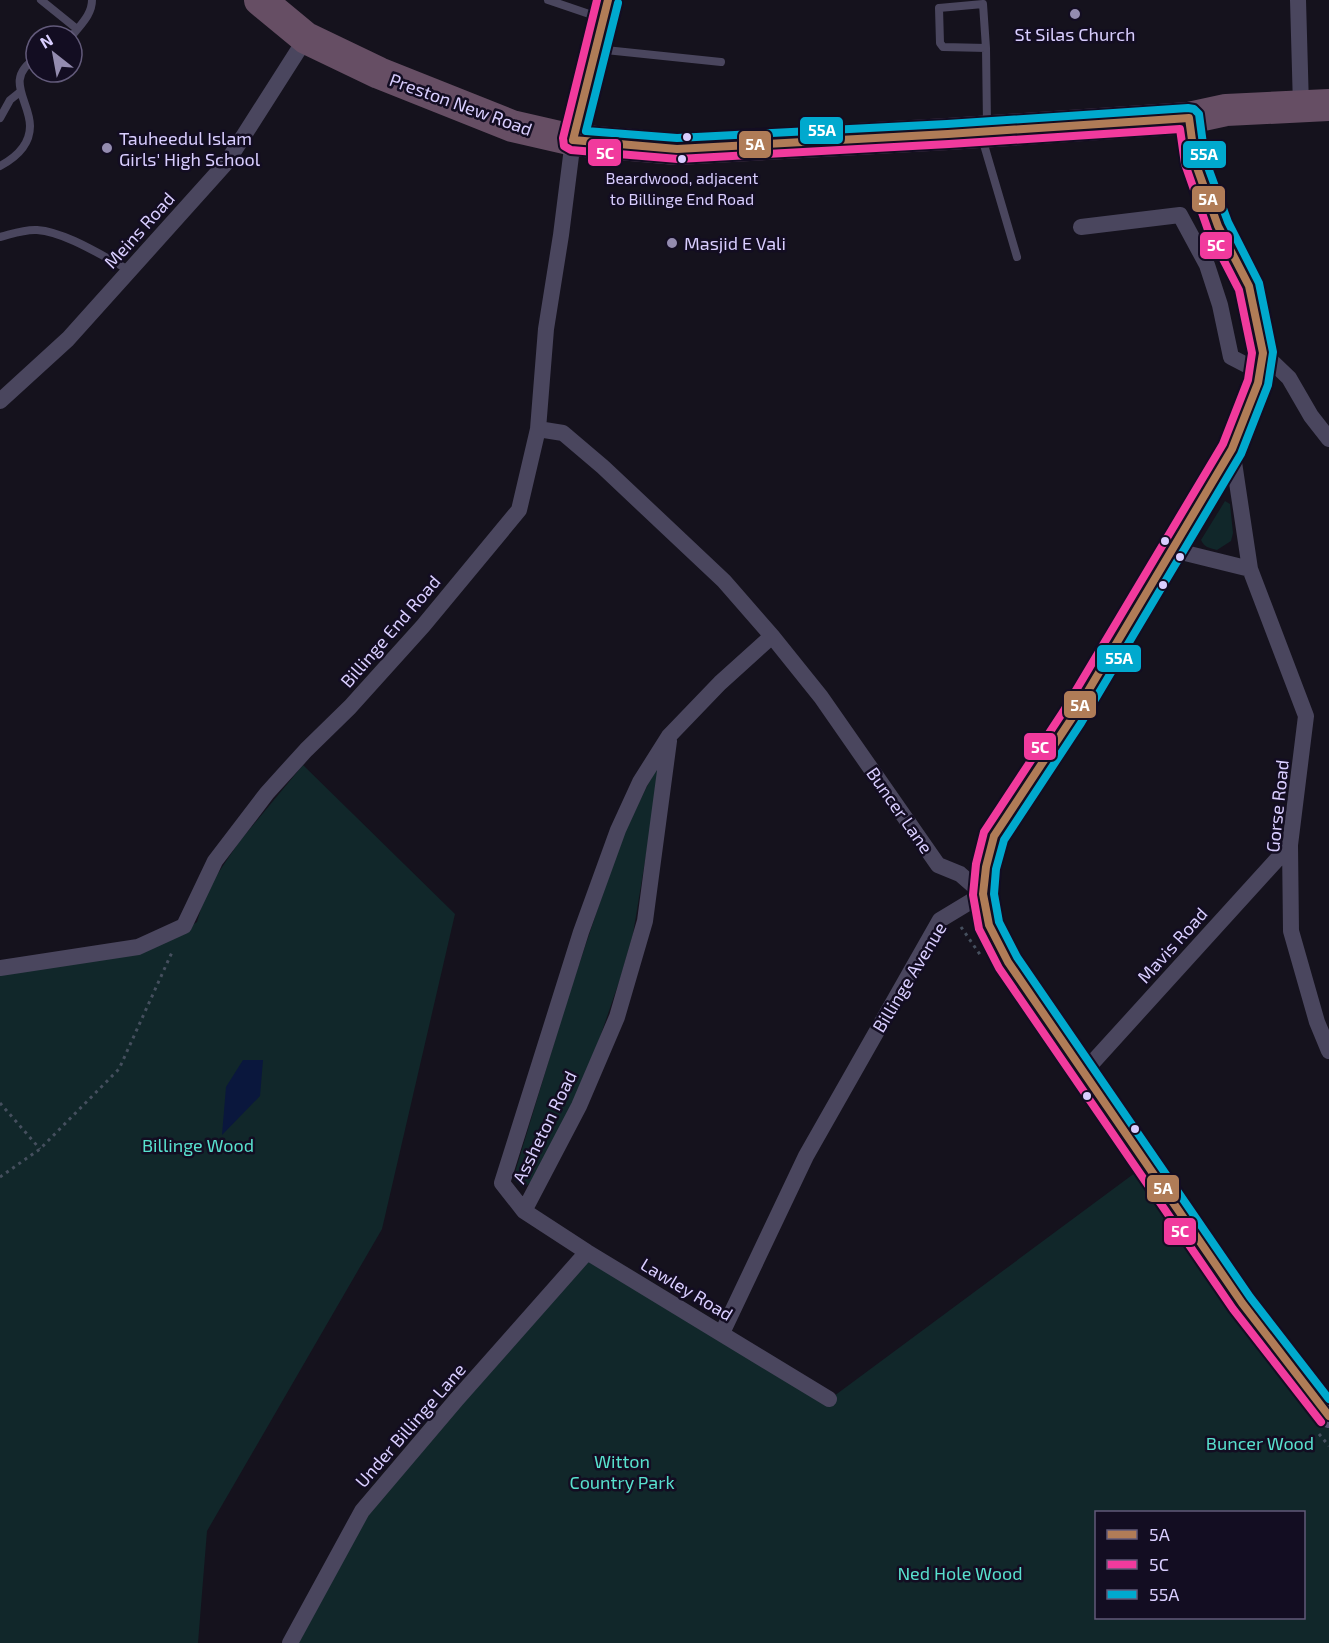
<svg xmlns="http://www.w3.org/2000/svg" width="1329" height="1643" font-family="'Exo 2',sans-serif">
<rect width="100%" height="100%" fill="#15121d"/>
<path fill="#11272a" fill-rule="evenodd" d="M1225,501L1230,504L1233,533L1231,541L1217,550C1209,548 1204,547 1201,540Z
M303,765L455,914L382,1229L207,1531L198,1643H0V974L167,941L197,922L206,891L239,842Z
M655,770H660L633,934L620,979L599,1040L574,1099L533,1181L523,1188L514,1180L516,1169L567,1000L622,837Z
M1147,1164L1329,1416V1643H290L362,1511L587,1252L830,1399ZM1096,1512H1304V1618H1096Z"/>
<path fill="#0a173d" d="M243,1060H263L260,1096L222,1135L226,1087Z"/>
<g fill="none" stroke-linecap="round" stroke-linejoin="round">
<path stroke="#454f5e" stroke-width="3" stroke-dasharray="3 4.5" stroke-linecap="butt" d="M961,927L981,956
M0,1103L40,1149
M0,1177L40,1149L119,1069L173,950
M1319,1434L1329,1446"/>
<path stroke="#4a465e" stroke-width="8" d="M41,0L77,29
M548,0L604,19
M72,36C80,25 92,15 92,0
M986,48L943,47L940,43L939,8L983,4L986,48L987,125
M596,49L721,62
M0,118L10,100L20,92
M982,138L1017,257
M0,166C15,158 30,145 30,126C30,101 3,79 36,58
M0,237C12,234 25,229 37,230C66,232 104,257 129,270"/>
<path stroke="#4a465e" stroke-width="16" d="M1298,0L1301,106
M1081,227L1180,215L1207,265L1220,305L1231,357L1260,372
M1263,353L1289,378L1311,416L1329,439
M0,401L68,339L227,162L306,38
M538,429L563,433L603,467L724,581L772,636L821,697L938,865L960,874L983,894L940,920L806,1156L722,1333
M1232,449L1250,569L1306,716L1290,845L1291,931L1317,1022L1329,1051
M1173,550L1250,569
M772,636L720,683L669,736L640,782L618,830L581,932L502,1183L524,1211L587,1252L829,1399
M0,968L138,947L184,926L215,861L267,793L306,750L350,707L423,626L519,510L538,429L546,329L561,235L573,140L608,0
M1083,1073L1290,845
M524,1211L579,1106L617,1017L645,921L669,741
M290,1643L362,1511L457,1399L587,1252"/>
<path stroke="#575371" stroke-width="24" d="M1189,118L1195,162L1218,226L1249,286L1263,353L1258,383L1232,449L1072,718L994,836L986,867L983,894L989,925L1008,962L1242,1303L1329,1416"/>
<path stroke="#664e64" stroke-width="32" d="M260,0L306,38L379,73L512,126L573,140L677,149L948,134L1189,118L1226,110L1329,105"/>
<defs>
<path id="bus-1" d="M608,0L573,140L677,149L948,134L1189,118L1195,162L1218,226L1249,286L1263,353L1258,383L1232,449L1072,718L994,836L986,867L983,894L989,925L1008,962L1242,1303L1329,1416"/>
<path id="bus-2" d="M597,0L563,138L564,146L571,150L678,159L949,144L1180,129L1185,164L1208,230L1239,290L1252,353L1248,380L1223,444L1063,712L984,832L976,864L973,895L979,929L999,968L1233,1309L1321,1422"/>
<path id="bus-3" d="M618,3L586,131L677,138L947,124L1188,108L1194,109L1199,114L1205,159L1228,222L1259,283L1273,352L1268,385L1241,454L1081,723L1004,840L996,869L994,894L999,922L1017,957L1250,1297L1329,1399"/>
</defs>
<use href="#bus-1" stroke="#130d22" stroke-width="12"/>
<use href="#bus-2" stroke="#130d22" stroke-width="12"/>
<use href="#bus-3" stroke="#130d22" stroke-width="12"/>
<use href="#bus-1" stroke="#b07c57" stroke-width="8"/>
<use href="#bus-2" stroke="#f13a9d" stroke-width="8"/>
<use href="#bus-3" stroke="#00a9ce" stroke-width="8"/>
</g>
<g fill="#948cb0" stroke="#130d22" stroke-width="2">
<circle cx="1075" cy="14" r="6"/>
<circle cx="107" cy="148" r="6"/>
<circle cx="672" cy="243" r="6"/>
</g>
<g fill="#d9ceff" stroke="#130d22" stroke-width="2">
<circle cx="687" cy="137" r="5"/>
<circle cx="682" cy="159" r="5"/>
<circle cx="1165" cy="541" r="5"/>
<circle cx="1180" cy="557" r="5"/>
<circle cx="1163" cy="585" r="5"/>
<circle cx="1087" cy="1096" r="5"/>
<circle cx="1135" cy="1129" r="5"/>
</g>
<g text-anchor="middle" dominant-baseline="central" stroke-width="5" stroke-linejoin="round" paint-order="stroke">
<g font-size="16" fill="#d9ceff" stroke="#130d22">
<text x="682" y="177">Beardwood, adjacent<tspan x="682" dy="21">to Billinge End Road</tspan></text>
</g>
<g font-size="18" fill="#d9ceff" stroke="#130d22" text-anchor="start">
<text x="1075" y="34" text-anchor="middle">St Silas Church</text>
<text x="119" y="138">Tauheedul Islam<tspan x="119" dy="21">Girls' High School</tspan></text>
<text x="684" y="243">Masjid E Vali</text>
</g>
<g font-size="18" fill="#d9ceff" stroke="#130d22">
<text transform="translate(461 104) rotate(20)">Preston New Road</text>
<text transform="translate(139 230) rotate(-48)">Meins Road</text>
<text transform="translate(390 631) rotate(-49)">Billinge End Road</text>
<text transform="translate(1277 806) rotate(-84)">Gorse Road</text>
<text transform="translate(900 810) rotate(55)">Buncer Lane</text>
<text transform="translate(1172 945) rotate(-48)">Mavis Road</text>
<text transform="translate(909 977) rotate(-59)">Billinge Avenue</text>
<text transform="translate(544 1127) rotate(-64)">Assheton Road</text>
<text transform="translate(687 1289) rotate(31)">Lawley Road</text>
<text transform="translate(410 1425) rotate(-49)">Under Billinge Lane</text>
</g>
<g font-size="18" fill="#58e1ce" stroke="#130d22">
<text x="198" y="1145">Billinge Wood</text>
<text x="1260" y="1443">Buncer Wood</text>
<text x="622" y="1461">Witton<tspan x="622" dy="21">Country Park</tspan></text>
<text x="960" y="1573">Ned Hole Wood</text>
</g>
</g>
<g stroke="#130d22" stroke-width="2">
<rect x="799" y="116" width="45" height="29" rx="6" fill="#00a9ce"/>
<rect x="738" y="130" width="34" height="29" rx="6" fill="#b07c57"/>
<rect x="587" y="138" width="35" height="29" rx="6" fill="#f13a9d"/>
<rect x="1182" y="140" width="45" height="29" rx="6" fill="#00a9ce"/>
<rect x="1191" y="185" width="35" height="28" rx="6" fill="#b07c57"/>
<rect x="1199" y="231" width="34" height="29" rx="6" fill="#f13a9d"/>
<rect x="1096" y="644" width="46" height="29" rx="6" fill="#00a9ce"/>
<rect x="1063" y="690" width="34" height="29" rx="6" fill="#b07c57"/>
<rect x="1023" y="732" width="34" height="29" rx="6" fill="#f13a9d"/>
<rect x="1146" y="1174" width="34" height="29" rx="6" fill="#b07c57"/>
<rect x="1163" y="1217" width="34" height="29" rx="6" fill="#f13a9d"/>
</g>
<g font-size="16" text-anchor="middle" font-weight="bold" fill="#fff">
<text x="822" y="136">55A</text>
<text x="755" y="150">5A</text>
<text x="605" y="159">5C</text>
<text x="1204" y="160">55A</text>
<text x="1208" y="205">5A</text>
<text x="1216" y="251">5C</text>
<text x="1119" y="664">55A</text>
<text x="1080" y="711">5A</text>
<text x="1040" y="753">5C</text>
<text x="1163" y="1194">5A</text>
<text x="1180" y="1237">5C</text>
</g>
<rect x="1095" y="1511" width="210" height="108" fill="#130d22" stroke="#625a7a" stroke-width="1.5"/>
<rect x="1107" y="1530" width="30" height="9" fill="#b07c57" stroke="#625a7a" stroke-width="1.5"/>
<text x="1149" y="1541" font-size="18" fill="#d9ceff">5A</text>
<rect x="1107" y="1560" width="30" height="9" fill="#f13a9d" stroke="#625a7a" stroke-width="1.5"/>
<text x="1149" y="1571" font-size="18" fill="#d9ceff">5C</text>
<rect x="1107" y="1590" width="30" height="9" fill="#00a9ce" stroke="#625a7a" stroke-width="1.5"/>
<text x="1149" y="1601" font-size="18" fill="#d9ceff">55A</text>
<g transform="translate(54 54) rotate(329)"><circle r="28" fill="#130d22" stroke="#625a7a" stroke-width="1.5"/>
<path d="M0-4.5L10 22L0 15L-10 22Z" fill="#948cb0"/>
<text y="-9" font-size="16" font-weight="bold" text-anchor="middle" fill="#d9ceff">N</text>
</g>
</svg>
